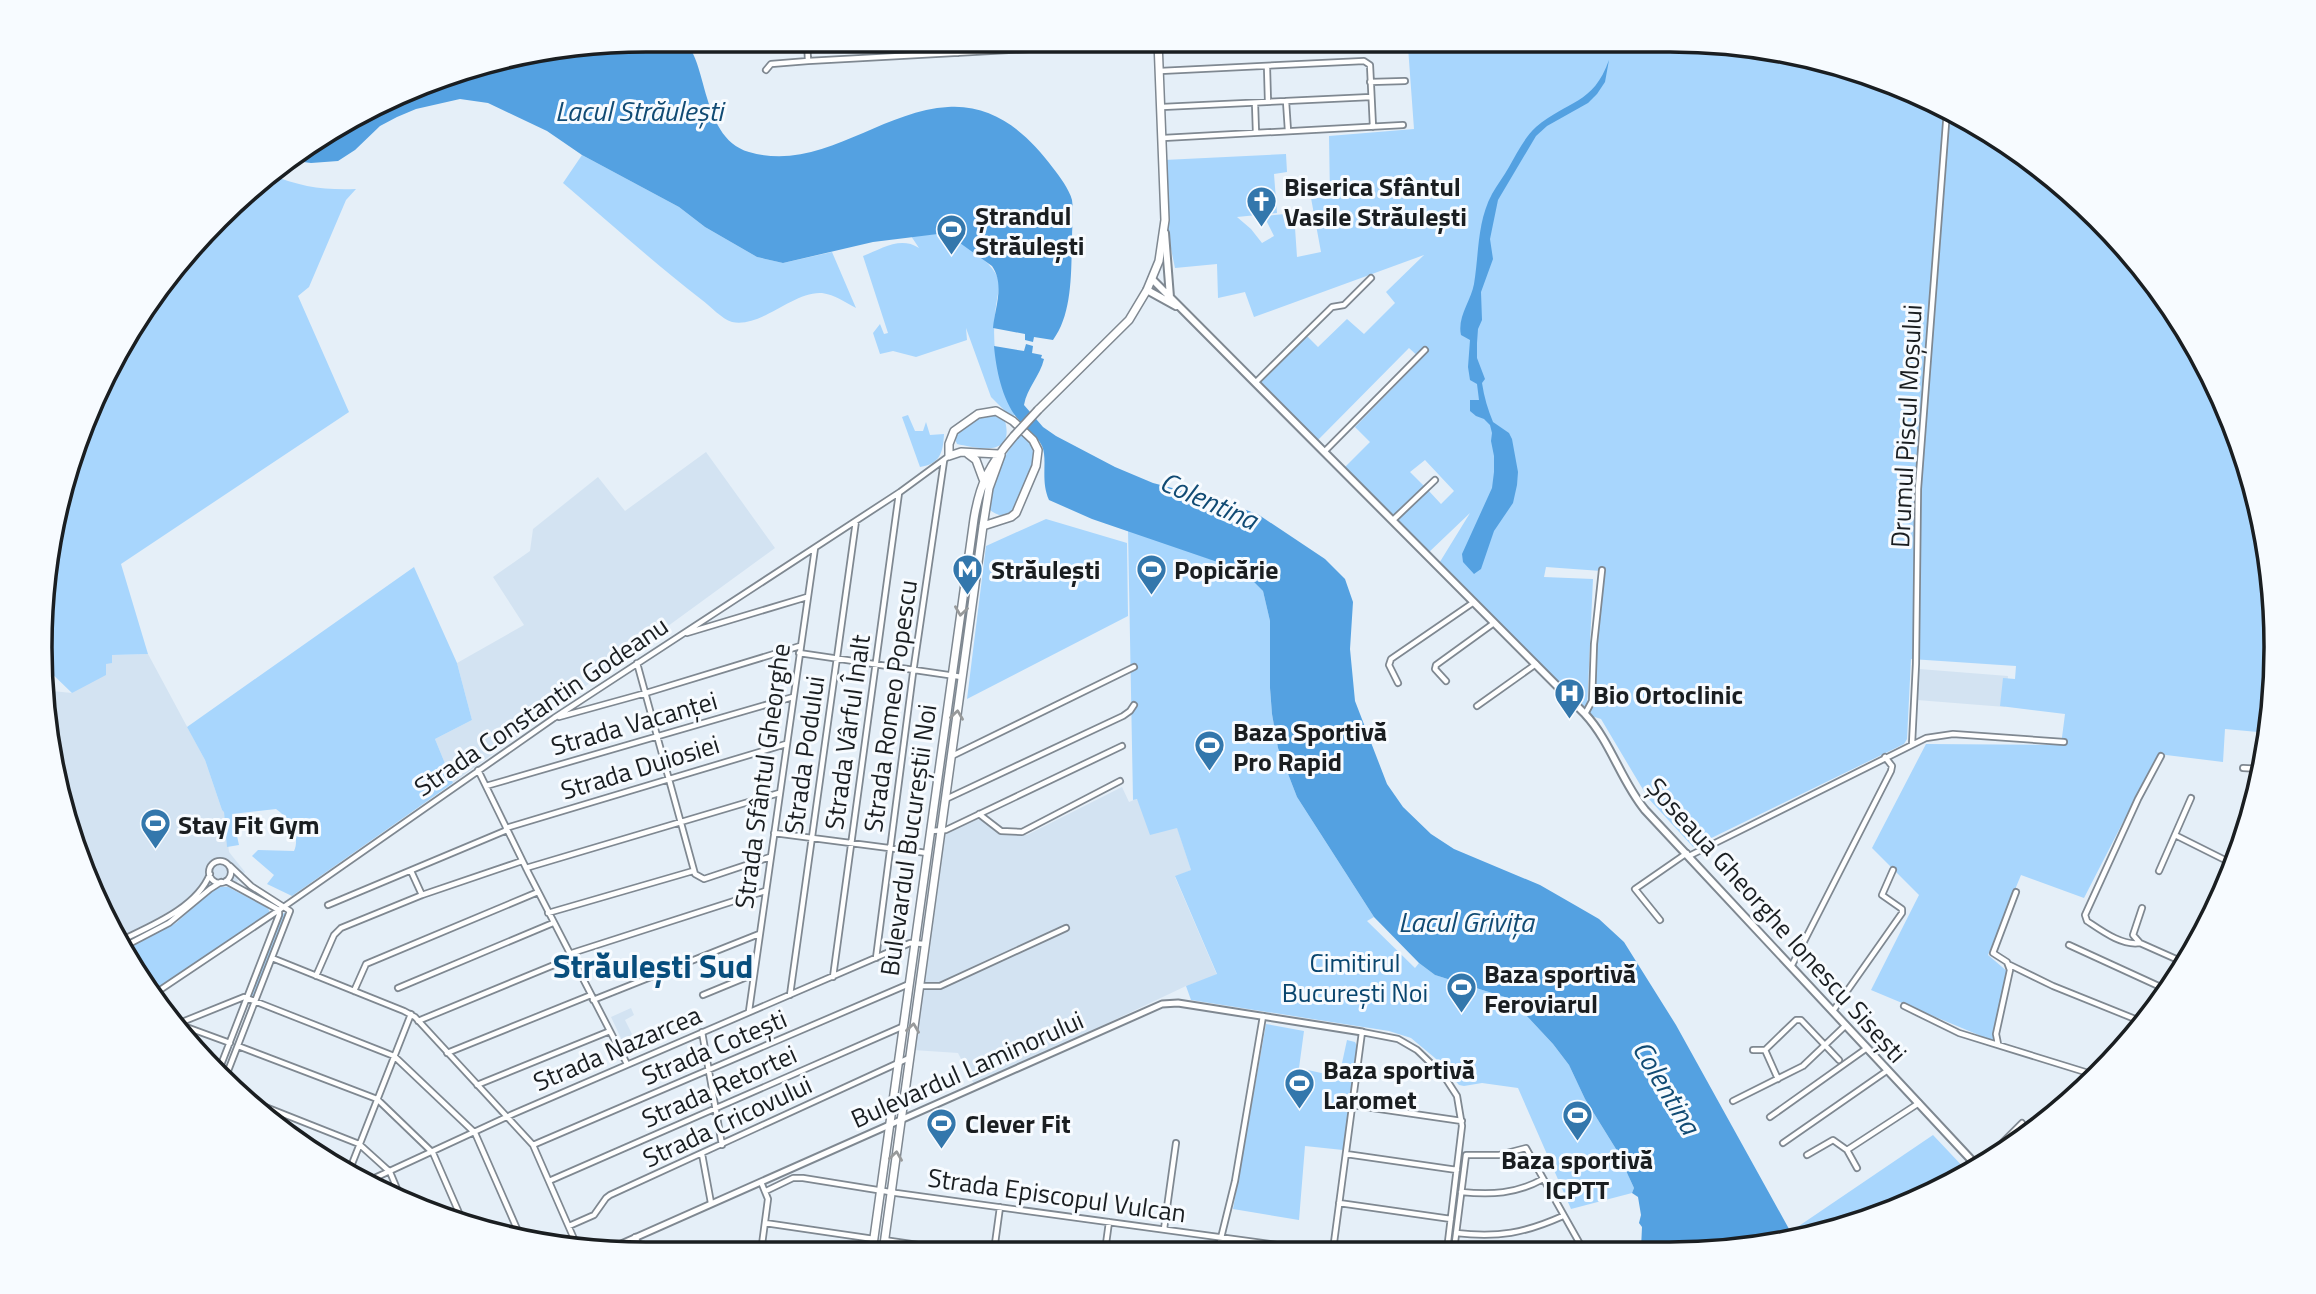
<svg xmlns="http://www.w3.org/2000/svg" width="2316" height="1294" font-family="'Titillium Web',sans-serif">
<rect width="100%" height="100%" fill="#e5eff8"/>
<path fill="#d3e3f2" d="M706,452L775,548L453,783L435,739L472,720L457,663L524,625L493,577L530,551L533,529L598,477L625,511Z
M148,654L205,760L222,810L224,811L229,852L245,872L231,889L224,887L212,890L176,923L129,947L86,879L42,690L72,693L106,663L112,655Z
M1919,669L2008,676L2005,707L1917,700Z
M1122,787L1129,802L1136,799L1177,827L1191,870L1175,877L1217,975L1186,986L975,1086L958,1053L913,1050L945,834L978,818L1000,834L1027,835Z
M631,1008L634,1015L625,1020L633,1036L650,1029L654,1037L626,1049L611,1017Z"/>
<path fill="#a8d6fd" d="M1507,41L1708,42L1864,72L1973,122L2069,191L2151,278L2213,379L2255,490L2274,608L2269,733L2225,729L2223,762L2158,754L2084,898L2021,875L1988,955L2008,972L1993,1041L1871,990L1919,895L1872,848L1926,744L2061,745L2065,714L2000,706L2003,678L2015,679L2016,666L1911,659L1907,739L1904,744L1693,847L1648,798L1601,719L1585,714L1592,701L1601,571L1546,567L1544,577L1593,579L1587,709L1585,712L1438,565L1470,513L1427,554L1396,522L1428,490L1441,504L1454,491L1425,460L1410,472L1426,488L1393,520L1343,469L1370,442L1355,427L1421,359L1409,348L1316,442L1256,382L1305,334L1318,347L1347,319L1364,334L1395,303L1386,292L1424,255L1254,317L1245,292L1218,298L1217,264L1175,268L1165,220L1164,160L1286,154L1287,172L1274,174L1277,213L1237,217L1251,229L1262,243L1274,236L1264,216L1294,213L1297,257L1321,252L1311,198H1330L1329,136L1414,129L1408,47Z
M582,155L679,207L705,227L757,257L783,263L832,252L856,308C845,302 835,295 822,293C793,291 762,328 732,322C722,319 710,306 702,300C654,263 609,222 563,183Z
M269,174C301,187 322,190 356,189L346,200L309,287L298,296L349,412L121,564L148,654L112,655V663L106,664V675L72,693L44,666L61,490L143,310Z
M946,233C965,247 994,260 1000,284C989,334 993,369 1015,415L1011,417L991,397L966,328L967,340L916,357L893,351L880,354L873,333L880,324L884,334L888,333L863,256C882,249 900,236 919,248L911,236Z
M908,415L915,431H923L926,422L930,435L944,434C943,453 940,464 920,467L902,417Z
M993,415L1005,421C1015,458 976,448 957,444L954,437L956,434L980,418Z
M1022,432C1047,456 1025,484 1014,510C1004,517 998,517 989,509C985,482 1007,452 1022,432Z
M1046,519L1127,543L1128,616L967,699L986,546Z
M1128,530L1236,568L1251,579L1263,591L1270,621V689L1272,714L1278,748L1297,797L1374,917L1367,921L1415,968L1419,963L1435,975L1511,999L1553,1044L1569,1065L1585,1099L1616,1149L1634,1188L1632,1193L1571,1209L1518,1088L1482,1083L1464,1086L1459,1085L1435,1058L1411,1038L1389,1031L1191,1000L1186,986L1217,974L1175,876L1191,870L1177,828L1150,835L1137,799L1133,800Z
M414,567L457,663L472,720L435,739L453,783L292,896L267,884L274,875L252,856L258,850L294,851C301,835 289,818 276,809L232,814L239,845L227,847L224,812L222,810L205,760L187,727Z
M221,887H228L268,908L270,913L155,990L129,947L176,923L212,890Z
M287,912L256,994L252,997L250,993L282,914Z
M1266,1024L1304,1031L1299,1068L1339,1077L1347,1040L1355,1042L1357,1046L1343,1150L1305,1146L1299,1220L1233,1209Z
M1933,1135L1967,1171L1864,1221L1794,1238L1790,1232Z"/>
<path fill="#54a1e1" d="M647,40C657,40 670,38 679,40C709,48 697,137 749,152C820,173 879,111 948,107C994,104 1027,133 1053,168C1060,177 1069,189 1072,200C1074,212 1072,226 1072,238C1071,270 1073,313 1053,340L1034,337L1033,342L1025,340V334L993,328C995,307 1005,285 992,266L946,233L873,242L783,263L757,257L705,227L679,207L582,155L547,131L488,103L460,99L416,109L397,117L380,126L355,150L338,161L311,163L288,160L452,72Z
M1609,60L1605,82L1597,94L1588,103L1547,126L1536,136L1498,200L1490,239L1493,259L1481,292L1482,320L1478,329L1477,343V358L1485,379L1482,383C1484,397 1488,410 1493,422L1509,433L1512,439L1518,472L1517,485L1513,503L1494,531L1481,569L1474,574L1463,562L1462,554L1492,488L1494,472V456L1491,441L1492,433L1490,425L1484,419L1476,416L1470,411V400H1479L1477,384L1470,380L1468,367L1470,340L1461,335C1457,317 1471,301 1474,284C1479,254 1477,222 1492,194C1497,185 1504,176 1509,167C1517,153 1524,138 1536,127C1568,100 1593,105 1609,60Z
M1026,344L1033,346L1032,353L1042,355L1041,358L1044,359C1040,376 1027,388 1024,405L1043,427L1056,436L1115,467L1153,483L1226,502L1259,515L1325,559L1345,579L1353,602L1350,649L1355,701L1387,784L1403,807L1431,834L1454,849L1540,885L1580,908L1599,919L1624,942L1676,1025L1794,1238L1748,1249H1641L1642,1227L1639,1223L1641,1215L1638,1197L1632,1193L1634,1188L1616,1149L1585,1099L1569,1065L1553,1044L1511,999L1435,975L1419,963L1374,917L1297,797L1278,748L1272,714L1270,688V621L1263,591L1251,579L1235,568L1092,519L1049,500C1040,480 1048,460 1042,446C1037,435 1025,428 1017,418C1002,399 996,369 994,346L1024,351Z"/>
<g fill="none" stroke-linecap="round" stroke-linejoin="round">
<defs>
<path id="minor" d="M807,40L808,61
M957,41L958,53
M1637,41H1642
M1267,67L1268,102
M766,70L771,64L808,61L1158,42
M1160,71L1364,61L1370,65L1373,127
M1370,82L1405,81
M1286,101L1288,131
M1255,103L1256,133
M1162,107L1371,97
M1163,138L1403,125
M1256,382L1332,307L1344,305L1371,278
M1325,451L1425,350
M1393,520L1435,480
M687,633L807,597
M799,653L962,677
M637,663L695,874L704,879L770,857
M1446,681L1435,669L1436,665L1494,623
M1398,683L1389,665L1391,659L1474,602
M1477,706L1536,664
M1585,714L1592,701L1594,644L1602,570
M559,717L646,693L800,646
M1912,744L1916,664L1918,489L1947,110
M952,756L1134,667
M2243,768L2261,769
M478,770L528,872L627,1064
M486,786L793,697
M946,799L1123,716L1130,711L1134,705
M979,814L1001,831L1022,832L1120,781
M506,828L786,744
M931,831L946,830L1122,746
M774,833L927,853
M2175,835L2233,864
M1689,856L1926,738L1953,734L2064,742
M209 872a11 11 0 1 1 22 0a11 11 0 1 1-22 0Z
M526,868L779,793
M411,871L422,895
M2159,871L2191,798
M226,881L279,910
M328,905L507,830
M2142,908L2133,935L2140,943L2185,963
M548,913L693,871
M1660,920L1635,889L1687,853
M124,939C153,925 197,907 210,874
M2140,943C2122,946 2102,931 2087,921L2085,915L2138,799L2161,756
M127,945L169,923L210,889L221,882
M2069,945L2165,989
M569,954L765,891
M272,958L404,1011L415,1017L533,1145L578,1248
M876,958L913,673L944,461
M1792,965L1891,771L1892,766L1885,757
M2010,965L2053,986L2140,1021
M316,976L334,935L341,928L422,895L522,861
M833,977L899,493
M919,986H940L1066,928
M398,988L553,923
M354,991L366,964L538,892
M157,992L285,906L554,718L900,492L949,456
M703,995L754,974
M790,995L856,521
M593,1000L759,934
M1904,1006L1959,1033L2098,1076
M749,1011L815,548
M1833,1011L1902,913V909L1882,895L1893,870
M418,1021L571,958
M177,1024L244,997L394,1056L475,1133L521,1238
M178,1024L230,1043
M702,1032L722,1145
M1998,1044L1996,1034L2010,970L2007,962L1993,953L2016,892
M238,1046L377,1099L433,1153L463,1222
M1753,1050H1765
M447,1053L591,995
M219,1070L279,915V910
M226,1076L290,911L251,886L230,866
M1778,1079L1765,1050L1796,1020H1801L1839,1060
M477,1085L610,1031
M1733,1101L1803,1066L1846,1025
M1352,1105L1462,1121
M263,1106L359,1144L390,1172L400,1196
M1770,1117L1867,1048
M1783,1143L1888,1070
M533,1145L909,984
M1847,1150L1857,1168
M702,1154L711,1203
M1346,1154L1457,1170
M1807,1155L1833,1140L1847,1150L1919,1103
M1981,1164L2022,1123
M348,1174L411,1014
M549,1181L904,1026
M366,1182L513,1114L910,943L924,944
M766,1191L793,1178H803L896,1193L1313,1250
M1461,1192C1491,1195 1516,1194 1543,1179
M1339,1203L1451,1219
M765,1223L874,1239
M569,1226L594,1215L606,1198L610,1195L909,1058
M1164,1229L1176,1143
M1456,1233C1498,1238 1525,1233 1563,1216
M635,1237L643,1252
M884,1240L959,1251
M1218,1250L1235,1181L1263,1016
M1333,1250L1362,1032L1398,1039L1417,1050L1444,1076L1457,1096L1462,1126L1447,1250
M1454,1250L1466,1155H1499L1526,1148L1580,1244V1249
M994,1251L1000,1207
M1105,1251L1109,1222
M761,1252L768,1199L761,1182"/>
<path id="tertiary" d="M603,1252L1162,1004L1178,1003L1362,1032"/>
<path id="secondary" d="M1165,233L1170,297
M1152,279L1585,714C1611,742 1621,781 1645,810L1977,1166
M1147,290L1176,306"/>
<path id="primary" d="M1038,410L1129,320L1147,290L1159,261L1165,220L1158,41
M968,454L976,460L983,479
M983,526L1011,517L1016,513L1036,466L1038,450L1033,440L1013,421L996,411L978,414L954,431L949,444V456L961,452L998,454
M872,1252L974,519C980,482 990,464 1014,436
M883,1252L983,526L989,488L1001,455"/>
</defs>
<use href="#minor" stroke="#7f8891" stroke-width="8"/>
<use href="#tertiary" stroke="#7f8891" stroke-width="9"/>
<use href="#secondary" stroke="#7f8891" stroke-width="10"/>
<use href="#primary" stroke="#7f8891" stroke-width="10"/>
<use href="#minor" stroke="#fff" stroke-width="4.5"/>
<use href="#tertiary" stroke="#fff" stroke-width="5"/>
<use href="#secondary" stroke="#fff" stroke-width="6"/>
<use href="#primary" stroke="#fff" stroke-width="7"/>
<defs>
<path id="primary-bridge" d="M1014,436L1038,410"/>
</defs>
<use href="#primary-bridge" stroke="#7f8891" stroke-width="10" stroke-linecap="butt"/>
<use href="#primary-bridge" stroke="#fff" stroke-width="7"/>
</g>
<defs><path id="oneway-chevron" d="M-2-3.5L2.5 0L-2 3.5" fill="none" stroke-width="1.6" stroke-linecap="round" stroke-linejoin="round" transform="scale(1.75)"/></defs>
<g stroke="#989a9b">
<use href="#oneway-chevron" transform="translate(961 611) rotate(98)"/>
<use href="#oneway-chevron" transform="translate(957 715) rotate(-82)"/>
<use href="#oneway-chevron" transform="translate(913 1028) rotate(-82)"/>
<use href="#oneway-chevron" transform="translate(896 1156) rotate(-82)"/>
</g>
<defs>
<symbol id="church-pin" viewBox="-11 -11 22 30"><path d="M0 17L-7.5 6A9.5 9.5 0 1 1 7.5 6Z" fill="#3377ac" stroke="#f7fbff"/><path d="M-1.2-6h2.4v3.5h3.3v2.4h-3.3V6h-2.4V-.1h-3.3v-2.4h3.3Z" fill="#fff"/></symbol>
<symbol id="stadium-pin" viewBox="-11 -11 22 30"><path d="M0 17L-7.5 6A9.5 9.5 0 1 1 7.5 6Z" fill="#3377ac" stroke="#f7fbff"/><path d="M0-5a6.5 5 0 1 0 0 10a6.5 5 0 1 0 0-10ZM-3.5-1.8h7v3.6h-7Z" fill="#fff"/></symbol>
<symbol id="metro-pin" viewBox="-11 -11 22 30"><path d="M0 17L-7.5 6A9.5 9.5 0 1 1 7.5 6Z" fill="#3377ac" stroke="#f7fbff"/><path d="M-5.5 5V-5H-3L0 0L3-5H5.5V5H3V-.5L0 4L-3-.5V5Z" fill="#fff"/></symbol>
<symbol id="hospital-pin" viewBox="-11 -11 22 30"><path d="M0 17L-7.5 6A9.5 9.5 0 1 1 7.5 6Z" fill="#3377ac" stroke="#f7fbff"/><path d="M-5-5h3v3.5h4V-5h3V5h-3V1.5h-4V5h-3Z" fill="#fff"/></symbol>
</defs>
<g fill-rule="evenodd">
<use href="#church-pin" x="1244" y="184" width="35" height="47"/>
<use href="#stadium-pin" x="934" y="212" width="35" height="47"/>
<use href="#metro-pin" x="950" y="552" width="35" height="47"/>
<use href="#stadium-pin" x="1134" y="552" width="35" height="47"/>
<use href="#hospital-pin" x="1552" y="676" width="35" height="47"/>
<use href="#stadium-pin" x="1192" y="728" width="35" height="47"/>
<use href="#stadium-pin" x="138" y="806" width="35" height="47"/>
<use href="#stadium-pin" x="1444" y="970" width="35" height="47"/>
<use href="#stadium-pin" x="1282" y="1066" width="35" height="47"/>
<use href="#stadium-pin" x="1560" y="1098" width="35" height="47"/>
<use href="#stadium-pin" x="924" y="1106" width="35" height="47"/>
</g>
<g text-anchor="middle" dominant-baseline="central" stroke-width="6" stroke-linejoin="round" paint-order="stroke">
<g font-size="26" font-weight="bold" fill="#1a1e21" stroke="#f7fbff" text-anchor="start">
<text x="1284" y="186">Biserica Sfântul<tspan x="1284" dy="30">Vasile Străulești</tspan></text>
<text x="975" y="215">Ștrandul<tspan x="975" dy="30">Străulești</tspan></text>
<text x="991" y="569">Străulești</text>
<text x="1174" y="569">Popicărie</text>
<text x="1593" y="694">Bio Ortoclinic</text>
<text x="1233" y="731">Baza Sportivă<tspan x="1233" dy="30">Pro Rapid</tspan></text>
<text x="178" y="824">Stay Fit Gym</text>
<text x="1484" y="973">Baza sportivă<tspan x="1484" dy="30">Feroviarul</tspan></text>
<text x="1323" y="1069">Baza sportivă<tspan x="1323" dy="30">Laromet</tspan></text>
<text x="965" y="1123">Clever Fit</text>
<text x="1577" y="1159" text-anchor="middle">Baza sportivă<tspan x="1577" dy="30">ICPTT</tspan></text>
</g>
<g font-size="26" fill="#1a1e21" stroke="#f7fbff">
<text transform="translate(1906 426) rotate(-87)">Drumul Piscul Moșului</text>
<text transform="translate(541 706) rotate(-34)">Strada Constantin Godeanu</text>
<text transform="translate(890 706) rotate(-82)">Strada Romeo Popescu</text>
<text transform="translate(634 723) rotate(-16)">Strada Vacanței</text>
<text transform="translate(847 732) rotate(-82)">Strada Vârful Înalt</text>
<text transform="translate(804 755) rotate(-82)">Strada Podului</text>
<text transform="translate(640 767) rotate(-17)">Strada Duiosiei</text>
<text transform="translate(762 776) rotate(-82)">Strada Sfântul Gheorghe</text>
<text transform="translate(908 840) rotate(-82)">Bulevardul Bucureștii Noi</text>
<text transform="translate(1777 920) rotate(48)">Șoseaua Gheorghe Ionescu Sisești</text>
<text transform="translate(714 1047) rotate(-23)">Strada Cotești</text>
<text transform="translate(617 1048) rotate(-23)">Strada Nazarcea</text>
<text transform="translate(967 1069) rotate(-24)">Bulevardul Laminorului</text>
<text transform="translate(719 1086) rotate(-24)">Strada Retortei</text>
<text transform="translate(727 1121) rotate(-25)">Strada Cricovului</text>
<text transform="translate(1057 1195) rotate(8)">Strada Episcopul Vulcan</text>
</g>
<g font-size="26" fill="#08456e" stroke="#f7fbff">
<text x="1355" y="962">Cimitirul<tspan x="1355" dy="30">București Noi</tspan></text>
</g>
<g font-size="28" font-style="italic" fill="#114b74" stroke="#f7fbff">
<text x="639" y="110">Lacul Străulești</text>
<text transform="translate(1209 500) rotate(24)">Colentina</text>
<text x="1466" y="921">Lacul Grivița</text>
<text transform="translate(1667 1087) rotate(59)">Colentina</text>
</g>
<g font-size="33" font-weight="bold" fill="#084e7d" stroke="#f7fbff">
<text x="653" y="966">Străulești Sud</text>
</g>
</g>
<path d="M0 0H2316V1294H0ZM646 52H1670A594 594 0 0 1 2264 646V648A594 594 0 0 1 1670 1242H646A594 594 0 0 1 52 648V646A594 594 0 0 1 646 52Z" fill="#f7fbff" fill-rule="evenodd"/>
<path fill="none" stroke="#1a1e21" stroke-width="3.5" d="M646 52H1670A594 594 0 0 1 2264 646V648A594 594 0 0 1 1670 1242H646A594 594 0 0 1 52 648V646A594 594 0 0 1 646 52Z"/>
</svg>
